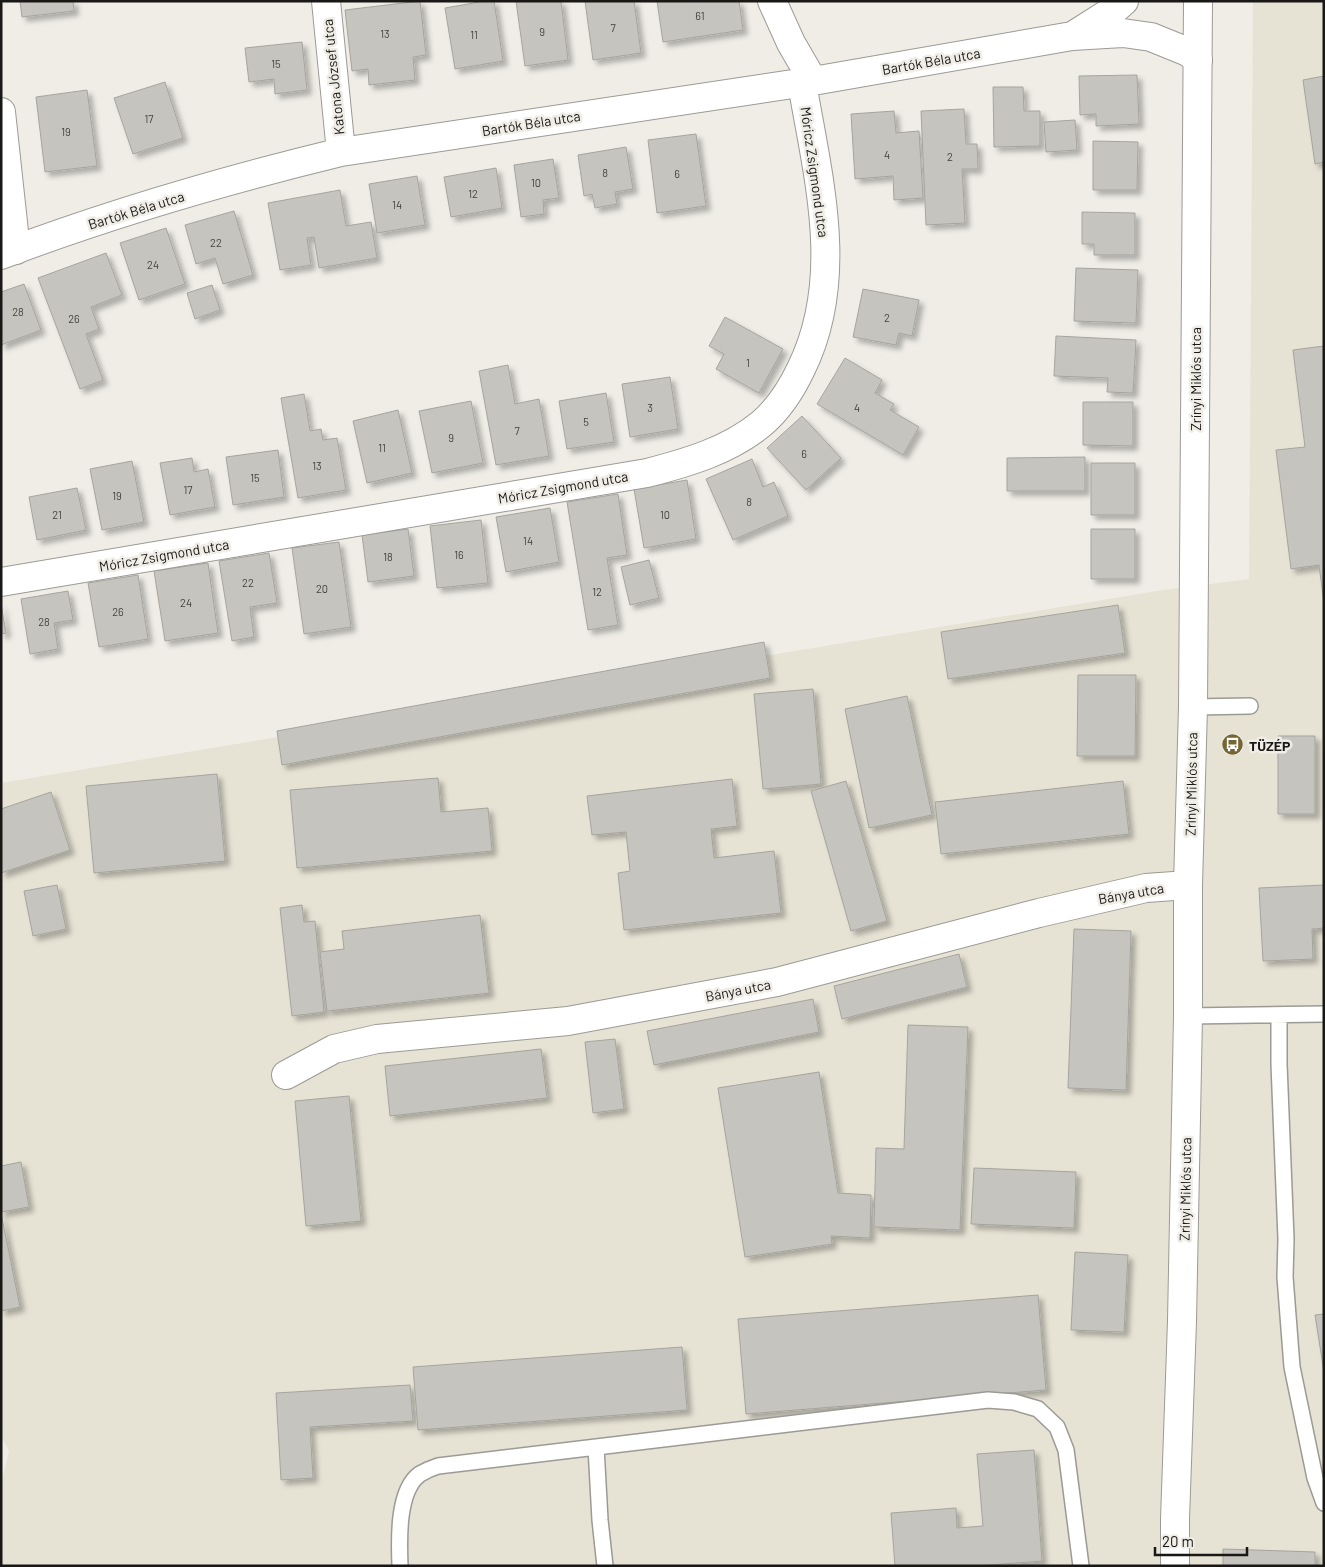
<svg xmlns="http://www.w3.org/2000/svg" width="1325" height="1567" font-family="Barlow,sans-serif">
<defs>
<filter id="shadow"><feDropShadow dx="4.5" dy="4.5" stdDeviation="2.5" flood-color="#0004"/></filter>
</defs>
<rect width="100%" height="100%" fill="#efede6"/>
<path fill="#e6e2d4" d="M1253,1H1324V1566H1V1485L9,1451L1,1436V783L1157,591L1249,579Z"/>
<path fill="#c6c4be" stroke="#a6a49e" filter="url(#shadow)" d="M20,1H73L74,11L22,17Z
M420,1L426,55L413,57L415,80L369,85L368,69L352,71L345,10Z
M485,1H494L503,61L455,69L445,8Z
M516,1H561L568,60L525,66Z
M585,1H634L641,53L593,60Z
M657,1H739L743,30L663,42Z
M302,42L307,90L275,94L274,79L249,82L245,48Z
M1137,75L1139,124L1096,126V114L1080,115L1079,76Z
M1324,76V162L1315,164L1303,80Z
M165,82L183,138L133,154L114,98Z
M993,87H1023L1024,111H1040V146L994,147Z
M87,90L97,166L45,172L36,97Z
M964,109L966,144H977L978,169H962L965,223L926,225L921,111Z
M894,111L896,133L919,131L923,198L894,200L893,176L855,179L851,114Z
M1075,120L1077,150L1046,152L1044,122Z
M696,134L706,206L657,213L648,140Z
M1093,141L1138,142L1137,190H1093Z
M626,147L633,189L615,192L617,204L595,208L592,194L584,196L578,155Z
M553,159L559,198L543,200L544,214L521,217L514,165Z
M496,168L502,208L451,217L444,177Z
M417,176L425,225L377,233L369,184Z
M340,190L346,226L371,222L377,258L319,268L314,237L307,238L311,265L280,270L268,203Z
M234,211L253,275L223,284L215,258L196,264L185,225Z
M1082,212L1135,213V255H1094V244H1082Z
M166,228L185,284L139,300L120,243Z
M106,253L122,295L91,307L99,329L86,334L103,380L80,389L38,278Z
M1076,268L1138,270L1136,323L1074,321Z
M24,284L41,330L1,345V292Z
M212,285L220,310L195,319L187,293Z
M863,289L919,300L912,336L899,333L896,345L853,337Z
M725,317L783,349L759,393L716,369L724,354L709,346Z
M1056,336L1136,340L1133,393L1107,392L1108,378L1054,376Z
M1324,346V603L1319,565L1291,569L1276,450L1305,447L1293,350Z
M845,358L882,380L875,393L894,404L890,410L919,427L903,455L817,404Z
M508,365L515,404L539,399L549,456L496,465L479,371Z
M670,377L678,429L630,437L622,384Z
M606,393L614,442L567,449L559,401Z
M304,394L310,431L321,429L323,440L337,438L346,490L298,498L281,398Z
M471,401L483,463L432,473L419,411Z
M1083,402H1133V446L1083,445Z
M398,410L412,473L367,483L353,421Z
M802,416L841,458L806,490L767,448Z
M278,450L284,497L233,505L226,457Z
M1085,457V491H1007V458Z
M192,458L194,472L208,469L215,507L170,515L160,463Z
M752,459L763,487L774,482L788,516L733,540L706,479Z
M132,461L144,522L102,530L90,469Z
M1091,463H1135V515H1091Z
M687,480L696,539L644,548L634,489Z
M77,488L86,530L37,540L29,497Z
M618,494L627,555L607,558L618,625L588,630L567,502Z
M550,508L559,562L506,572L496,517Z
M481,520L488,583L437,588L430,526Z
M408,529L414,576L368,582L362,535Z
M1091,529H1135V579H1091Z
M339,542L351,627L304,634L292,548Z
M269,553L277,603L250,607L254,637L232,641L219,561Z
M649,560L659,598L630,605L621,567Z
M208,563L218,633L165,641L154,571Z
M138,575L148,639L99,647L88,583Z
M68,591L73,620L54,623L58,649L30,654L21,599Z
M1,604L6,633L1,634Z
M1118,605L1125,653L948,679L941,632Z
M764,642L770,678L282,765L277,731Z
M1078,675H1136L1135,756H1077Z
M813,689L821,784L763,789L754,694Z
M907,696L932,815L869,828L845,709Z
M1278,736H1315V814H1278Z
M217,774L225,861L94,873L86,786Z
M438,778L441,812L488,808L492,851L297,868L290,790Z
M732,779L737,826L711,829L714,858L774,851L781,913L624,930L618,873L630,871L626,832L592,835L587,796Z
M846,781L887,921L851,931L811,791Z
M1123,781L1129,834L941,854L935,802Z
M51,792L70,850L1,873V809Z
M57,885L66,929L33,936L24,891Z
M1324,885V928L1312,929L1313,959L1263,961L1259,888Z
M302,905L304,922L315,921L324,1012L292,1016L280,908Z
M480,915L489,993L327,1011L320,952L344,949L342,931Z
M1074,929L1131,931L1126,1090L1068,1088Z
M959,954L967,987L842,1019L834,986Z
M813,999L819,1032L654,1065L647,1031Z
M908,1025L968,1027L960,1230L874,1227L876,1148L904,1149Z
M615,1039L624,1109L593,1113L585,1042Z
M541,1049L547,1098L390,1116L385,1066Z
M819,1072L838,1193L871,1195L870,1238L831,1236L832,1244L745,1257L718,1088Z
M349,1096L361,1221L306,1226L295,1101Z
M21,1162L29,1207L1,1212V1166Z
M974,1168L1076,1172L1074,1228L971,1224Z
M1,1213L20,1307L1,1311Z
M1075,1252L1128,1255L1124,1332L1071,1330Z
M1038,1295L1046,1390L746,1414L738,1319Z
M1324,1314V1372L1315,1315Z
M682,1347L687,1410L418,1430L413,1367Z
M410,1385L413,1421L310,1427L313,1478L281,1480L276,1393Z
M1034,1450L1042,1561L976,1566H895L891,1513L956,1508L957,1528L983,1526L977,1454Z
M1223,1549L1315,1552V1566H1223Z"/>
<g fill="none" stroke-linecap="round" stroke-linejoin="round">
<defs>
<path id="service" d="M1193,707L1250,706
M1279,1015V1064L1286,1239L1285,1277L1292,1367L1315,1478L1324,1503
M1188,1016L1324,1014
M596,1447L600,1520L605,1566
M400,1566C399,1541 397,1490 420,1474C425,1471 432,1468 438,1466L988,1400L1014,1402L1038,1409L1057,1427L1066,1450L1081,1566"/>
<path id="minor" d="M326,1L341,152
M772,1L791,43L813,81
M1074,35L1115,9L1124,1
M1,112L16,250
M1,255C112,213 226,180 341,152L813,81L1072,36L1123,33L1151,37L1188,52L1198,60
M1,582L647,473C686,463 728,451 761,424C779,409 791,390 801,369C846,278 818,178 802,83
M286,1075L334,1049L377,1039L568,1021L777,982L1039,913L1146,888L1188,885"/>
<path id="secondary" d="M1175,1566V1519L1182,1321L1188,1016V885L1193,707L1198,1"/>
</defs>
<use href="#service" stroke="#9c9a94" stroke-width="18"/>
<use href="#minor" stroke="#9c9a94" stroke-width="30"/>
<use href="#secondary" stroke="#9c9a94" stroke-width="30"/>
<use href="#service" stroke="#fff" stroke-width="15"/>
<use href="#minor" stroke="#fff" stroke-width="28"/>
<use href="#secondary" stroke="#fff" stroke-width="28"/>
</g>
<defs>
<symbol id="bus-disc" viewBox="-11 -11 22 22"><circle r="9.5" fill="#756533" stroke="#efede6"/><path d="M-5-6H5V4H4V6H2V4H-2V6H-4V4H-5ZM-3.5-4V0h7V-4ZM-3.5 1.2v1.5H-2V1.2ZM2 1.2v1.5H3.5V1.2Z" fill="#fff"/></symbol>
</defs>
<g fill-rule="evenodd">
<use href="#bus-disc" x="1220" y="732" width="25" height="25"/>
</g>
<g text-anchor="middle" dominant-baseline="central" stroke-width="5" stroke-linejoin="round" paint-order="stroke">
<g font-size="11" fill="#444340">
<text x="700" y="15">61</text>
<text x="613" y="27">7</text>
<text x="542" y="31">9</text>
<text x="385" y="33">13</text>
<text x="474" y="34">11</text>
<text x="276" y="63">15</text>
<text x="149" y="118">17</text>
<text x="66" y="131">19</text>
<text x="887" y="154">4</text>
<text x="950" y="156">2</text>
<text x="605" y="172">8</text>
<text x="677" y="173">6</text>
<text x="536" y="182">10</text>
<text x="473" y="193">12</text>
<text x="397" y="204">14</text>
<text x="216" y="242">22</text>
<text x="153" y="264">24</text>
<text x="18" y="311">28</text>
<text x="887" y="317">2</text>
<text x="74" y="318">26</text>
<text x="748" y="362">1</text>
<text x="650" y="407">3</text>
<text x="857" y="407">4</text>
<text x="586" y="421">5</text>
<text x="517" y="430">7</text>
<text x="451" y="437">9</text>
<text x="382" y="447">11</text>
<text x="804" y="453">6</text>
<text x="317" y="465">13</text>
<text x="255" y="477">15</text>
<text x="188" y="489">17</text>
<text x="117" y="495">19</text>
<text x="749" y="501">8</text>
<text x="57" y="514">21</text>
<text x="665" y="514">10</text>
<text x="528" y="540">14</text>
<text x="459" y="554">16</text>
<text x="388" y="556">18</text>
<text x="248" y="582">22</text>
<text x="322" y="588">20</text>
<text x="597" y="591">12</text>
<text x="186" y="602">24</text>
<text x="118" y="611">26</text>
<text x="44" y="621">28</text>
</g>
<g font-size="14" fill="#191816" stroke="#efede6">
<text transform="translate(931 61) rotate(-10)">Bartók Béla utca</text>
<text transform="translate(333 77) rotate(-96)">Katona József utca</text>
<text transform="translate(531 123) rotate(-9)">Bartók Béla utca</text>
<text transform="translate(815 172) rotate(82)">Móricz Zsigmond utca</text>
<text transform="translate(136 210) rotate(-17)">Bartók Béla utca</text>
<text transform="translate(1195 379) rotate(-90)">Zrínyi Miklós utca</text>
<text transform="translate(563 487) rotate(-10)">Móricz Zsigmond utca</text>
<text transform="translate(164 555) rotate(-10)">Móricz Zsigmond utca</text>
<text transform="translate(1191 784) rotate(-89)">Zrínyi Miklós utca</text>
<text transform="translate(1131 893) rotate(-10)">Bánya utca</text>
<text transform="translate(738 990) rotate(-11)">Bánya utca</text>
<text transform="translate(1185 1189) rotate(-89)">Zrínyi Miklós utca</text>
</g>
<g font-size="14" font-weight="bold" fill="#191816" stroke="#efede6" text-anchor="start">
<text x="1249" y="745">TÜZÉP</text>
</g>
</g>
<rect width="1325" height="1567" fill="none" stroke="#191816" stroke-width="5"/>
<path d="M1155 1547v8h92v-8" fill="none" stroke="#191816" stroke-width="2.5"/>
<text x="1162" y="1547" font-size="15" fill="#191816" stroke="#efede6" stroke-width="4" paint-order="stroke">20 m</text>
</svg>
